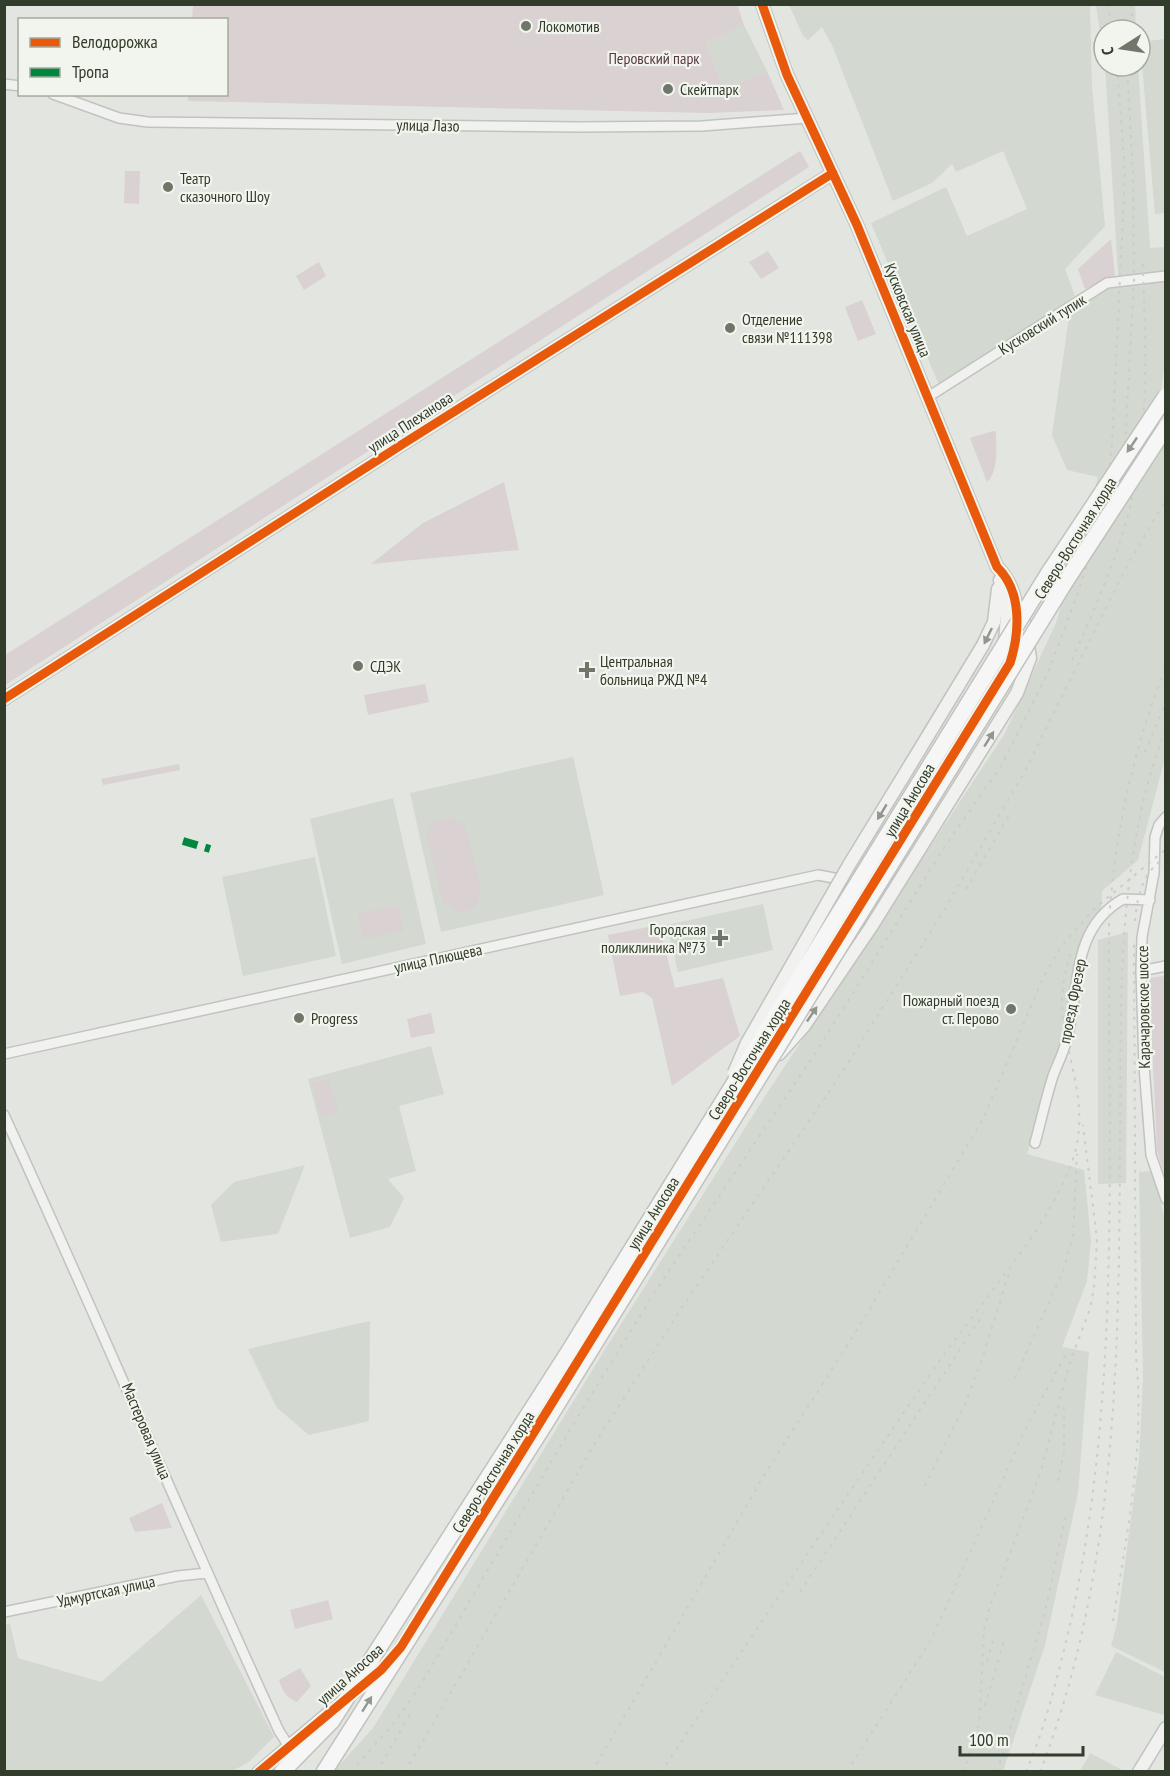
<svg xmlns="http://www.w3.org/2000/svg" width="1170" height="1776" font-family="'PT Sans Narrow',sans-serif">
<rect width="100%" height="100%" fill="#e3e5e1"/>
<path fill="#d3d8d0" d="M789,5H1090L1092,87L1105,226L1065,269L1075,296L939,385L871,223L946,187L967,236L1027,209L1003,151L956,172L952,164L932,183L893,201L832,45L822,27L808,40L803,36Z
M1096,5H1135L1136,30H1104V58Z
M744,25L767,71L724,89L706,43Z
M1165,39V213L1155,214L1140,42Z
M1105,66H1138L1150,248L1166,247V351L1154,451L1165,439V758L1138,860L1102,891L1101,913L1088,929L1078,951L1063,1039L1027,1154L1084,1170L1091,1242L1087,1281L1062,1347L1089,1352L1078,1493L1045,1645L1003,1771L333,1772L373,1728L609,1343L769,1090L1004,735L1056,623L1098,477L1067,470L1052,435L1069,317L1107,288H1119Z
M573,757L604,895L441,932L410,793Z
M393,798L426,944L342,964L310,819Z
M315,857L336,956L243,976L222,877Z
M763,904L773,950L678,972L667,925Z
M1128,932L1126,1183L1098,1184V940Z
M431,1046L444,1094L399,1106L416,1171L388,1179L404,1198L390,1227L350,1238L308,1079Z
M305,1165L278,1234L221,1242L211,1205L234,1182Z
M1153,1171L1166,1224L1165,1672L1111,1646L1117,1623L1139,1459L1143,1378L1139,1172Z
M370,1321L369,1421L309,1435L277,1408L248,1349Z
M201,1595L274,1737L250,1761L231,1772L5,1771V1625L10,1624L18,1658L101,1682Z
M1116,1652L1165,1677L1164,1715L1095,1695Z
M1090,1753L1124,1771H1080Z"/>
<path fill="#d9d1d2" d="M737,4L744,25L706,43L724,89L767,71L784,110L708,113L188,101V95L226,94V20L192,19L193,5Z
M800,151L809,167L5,685V655Z
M125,171H140L139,204L124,203Z
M1111,239L1115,275L1085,289L1078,269Z
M768,251L779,268L761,279L749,262Z
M319,262L326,276L304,290L296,276Z
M862,300L876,334L858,341L845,307Z
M993,431L996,432C996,448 999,470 987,482L970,438Z
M504,482L519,550L371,564L423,523Z
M425,684L429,702L368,715L364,695Z
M179,764L180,770L103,785L101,779Z
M449,816L465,826C469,842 486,891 477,904C473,911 463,911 456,912L443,902L426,834L431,824Z
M398,905L404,931L363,939L358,914Z
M659,925L675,988L723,978L740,1036L672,1086L652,998L643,992L620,996L608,935Z
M1165,976H1166L1165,1178L1157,1150L1149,978Z
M431,1013L435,1033L411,1038L407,1019Z
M329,1079L338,1112L321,1116L312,1083Z
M162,1503L172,1528L135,1532L129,1518Z
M328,1600L333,1619L295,1629L290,1610Z
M300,1668L311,1686L297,1702C286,1697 283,1692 279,1680Z"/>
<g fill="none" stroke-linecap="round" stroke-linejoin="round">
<defs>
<path id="minor" d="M4,84L20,86
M53,94L119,118L148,122L581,127L702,126L807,118
M928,397L1107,283L1166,276
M1166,817L1159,825L1155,837L1154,873L1142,937L1141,971L1144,1066L1151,1155L1166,1199
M1141,971L1166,966
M4,1054L818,875L834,878L867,898
M4,1115C98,1319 185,1527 279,1731L290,1748
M1035,1143C1041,1121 1046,1098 1053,1076C1057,1065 1063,1054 1066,1042C1081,990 1069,930 1123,899L1150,900
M4,1612L178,1576L207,1573"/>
<path id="tertiary" d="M762,4L787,75L857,225L997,567C1022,591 1021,634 1009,664
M1000,580L1007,615L1005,643
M4,699L409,440L833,173
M912,762L983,645L994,622L998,589
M779,1054L804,1026L871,927L1017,693L1030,658L1022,611
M354,1692L391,1660
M259,1772L338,1705
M1139,1772L1166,1728"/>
<path id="primary" d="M282,1772L332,1721
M324,1772L545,1424L761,1074"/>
</defs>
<use href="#minor" stroke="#c1c3bf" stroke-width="12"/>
<use href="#tertiary" stroke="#c1c3bf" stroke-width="15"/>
<use href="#primary" stroke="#c0c2be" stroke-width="18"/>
<use href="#minor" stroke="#f1f2f0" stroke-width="9"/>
<use href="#tertiary" stroke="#f1f2f0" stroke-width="12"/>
<use href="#primary" stroke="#f5f6f5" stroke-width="15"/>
<path stroke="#cbcdc9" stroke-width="2" stroke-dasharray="3 6" stroke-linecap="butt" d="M1108,4L1112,30
M1131,4L1133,30
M1103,540L1125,446L1134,279L1133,175L1127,66
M1072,660C1096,605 1123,547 1134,488C1149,415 1145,338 1143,264
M1145,752L1166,702
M966,889L1011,812
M1135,921C1137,899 1141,877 1159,862
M1015,1378L1063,1271L1073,1237L1077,1154
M1058,1481L1064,1453V1401
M925,1486L964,1406L982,1359L1009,1273
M800,1592L984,1313
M1113,1621C1127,1534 1145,1445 1136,1356L1134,942
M987,1661L994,1637
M985,1706L1004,1641
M976,1737L980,1714L984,1630L990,1606L1041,1471L1069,1365L1090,1309L1094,1288L1097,1239L1083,1125
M351,1772L395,1722L420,1686L571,1428L654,1293L816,1052L943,849L1001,766L1048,673L1078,593L1095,540L1108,482L1112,445L1125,174L1117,66
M377,1772L411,1712
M405,1772L595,1443L681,1309L841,1074L941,915L1024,773L1127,566L1166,499
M592,1772L762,1479L863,1320L983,1119L1044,976L1061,947L1095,908L1166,849
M661,1772C752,1636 843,1500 936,1366C978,1305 1045,1233 1071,1165C1092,1108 1067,1064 1062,1010C1061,991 1065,972 1070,954
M847,1772L932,1638L1023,1434L1068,1350
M964,1772L978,1729
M997,1772L1045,1612L1066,1514
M1026,1772C1047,1723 1059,1671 1071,1620C1121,1394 1108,1151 1109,921C1115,834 1133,748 1166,667
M1040,1772C1118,1570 1119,1350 1120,1137C1121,1001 1116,856 1166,728"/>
<defs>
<path id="tertiary-bridge" d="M734,1073L747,1043L849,865L912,762"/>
<path id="primary-bridge" d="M761,1074L1064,584L1166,427
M332,1721L569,1351L1048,574L1166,396"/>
</defs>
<use href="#tertiary-bridge" stroke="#c1c3bf" stroke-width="15" stroke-linecap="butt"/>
<use href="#primary-bridge" stroke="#c0c2be" stroke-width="18" stroke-linecap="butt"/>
<use href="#tertiary-bridge" stroke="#f1f2f0" stroke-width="12"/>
<use href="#primary-bridge" stroke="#f5f6f5" stroke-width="15"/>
<path stroke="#00873e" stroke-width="8" stroke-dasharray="15 8" stroke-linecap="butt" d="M183,841L210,849"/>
<defs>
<path id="cycleway" d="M4,699L409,440L833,173
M259,1772L381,1670L401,1647L1010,663C1020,632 1022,591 997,567L857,225L787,75L762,4"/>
</defs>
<use href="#cycleway" stroke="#f2f5ee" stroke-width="13"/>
<use href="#cycleway" stroke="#e8590c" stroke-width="9"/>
</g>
<defs><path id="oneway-solid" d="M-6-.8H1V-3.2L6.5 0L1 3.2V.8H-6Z" transform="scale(1.5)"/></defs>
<g fill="#949990">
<use href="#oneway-solid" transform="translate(1132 445) rotate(124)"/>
<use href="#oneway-solid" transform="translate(367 1704) rotate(-58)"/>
</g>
<g fill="#92978d">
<use href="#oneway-solid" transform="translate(988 636) rotate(116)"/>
<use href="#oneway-solid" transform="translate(989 739) rotate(-58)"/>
<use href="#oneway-solid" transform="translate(882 812) rotate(121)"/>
<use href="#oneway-solid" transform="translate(812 1014) rotate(-56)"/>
</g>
<g fill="#70776a" stroke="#f2f5ee" stroke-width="2">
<circle cx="526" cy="26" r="6"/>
<circle cx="668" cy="89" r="6"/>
<circle cx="168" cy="187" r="6"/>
<circle cx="730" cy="328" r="6"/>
<circle cx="358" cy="666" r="6"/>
<path d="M584 661h6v6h6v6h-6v6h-6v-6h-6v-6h6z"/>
<path d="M717 929h6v6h6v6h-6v6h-6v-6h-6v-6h6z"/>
<circle cx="1011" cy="1009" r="6"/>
<circle cx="299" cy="1018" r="6"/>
</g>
<g text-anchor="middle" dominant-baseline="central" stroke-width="4.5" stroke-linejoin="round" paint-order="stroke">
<g font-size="16" fill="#323c2a" stroke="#f2f5ee" text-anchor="start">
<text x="538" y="26">Локомотив</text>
<text x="680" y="89">Скейтпарк</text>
<text x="180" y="178">Театр<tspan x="180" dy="18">сказочного Шоу</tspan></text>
<text x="742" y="319">Отделение<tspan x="742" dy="18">связи №111398</tspan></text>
<text x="600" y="661">Центральная<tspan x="600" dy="18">больница РЖД №4</tspan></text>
<text x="370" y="666">СДЭК</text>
<text x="706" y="929" text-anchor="end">Городская<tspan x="706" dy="18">поликлиника №73</tspan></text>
<text x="999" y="1000" text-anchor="end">Пожарный поезд<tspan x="999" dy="18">ст. Перово</tspan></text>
<text x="311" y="1018">Progress</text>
</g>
<g font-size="16" fill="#573841" stroke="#f2f5ee">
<text x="654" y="58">Перовский парк</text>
</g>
<g font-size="16" fill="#323c2a" stroke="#f2f5ee">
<text transform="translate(428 125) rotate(1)">улица Лазо</text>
<text transform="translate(908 310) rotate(68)">Кусковская улица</text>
<text transform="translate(1042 324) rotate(-32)">Кусковский тупик</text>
<text transform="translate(410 422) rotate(-33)">улица Плеханова</text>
<text transform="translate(1075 538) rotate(-58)">Северо-Восточная хорда</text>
<text transform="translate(909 800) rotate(-59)">улица Аносова</text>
<text transform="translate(438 958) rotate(-12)">улица Плющева</text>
<text transform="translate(1072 1001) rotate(-79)">проезд Фрезер</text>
<text transform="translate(1143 1007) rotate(-91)">Карачаровское шоссе</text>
<text transform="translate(749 1059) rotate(-58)">Северо-Восточная хорда</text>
<text transform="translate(653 1213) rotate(-58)">улица Аносова</text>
<text transform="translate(147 1431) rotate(67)">Мастеровая улица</text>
<text transform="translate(493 1472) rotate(-58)">Северо-Восточная хорда</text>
<text transform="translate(106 1591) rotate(-12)">Удмуртская улица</text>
<text transform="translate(350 1674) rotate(-42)">улица Аносова</text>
</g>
</g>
<rect width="1170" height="1776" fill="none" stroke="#323c2a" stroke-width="12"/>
<rect x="18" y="18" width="210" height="78" fill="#f2f5ee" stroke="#a5aba0" stroke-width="1.5"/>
<rect x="30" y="38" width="30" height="9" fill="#e8590c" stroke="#a5aba0" stroke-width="1.5"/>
<text x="72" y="48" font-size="18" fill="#323c2a">Велодорожка</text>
<rect x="30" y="68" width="30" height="9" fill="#00873e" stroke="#a5aba0" stroke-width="1.5"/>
<text x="72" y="78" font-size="18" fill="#323c2a">Тропа</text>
<g transform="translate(1122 48) rotate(258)"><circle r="28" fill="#f2f5ee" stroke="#a5aba0" stroke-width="1.5"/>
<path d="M0-4.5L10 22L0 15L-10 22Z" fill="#70776a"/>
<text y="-9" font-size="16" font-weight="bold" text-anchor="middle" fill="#323c2a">С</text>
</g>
<path d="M960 1746v9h123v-9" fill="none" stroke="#323c2a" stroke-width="3"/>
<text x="969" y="1746" font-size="18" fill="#323c2a" stroke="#f2f5ee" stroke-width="4.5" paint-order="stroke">100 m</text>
</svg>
